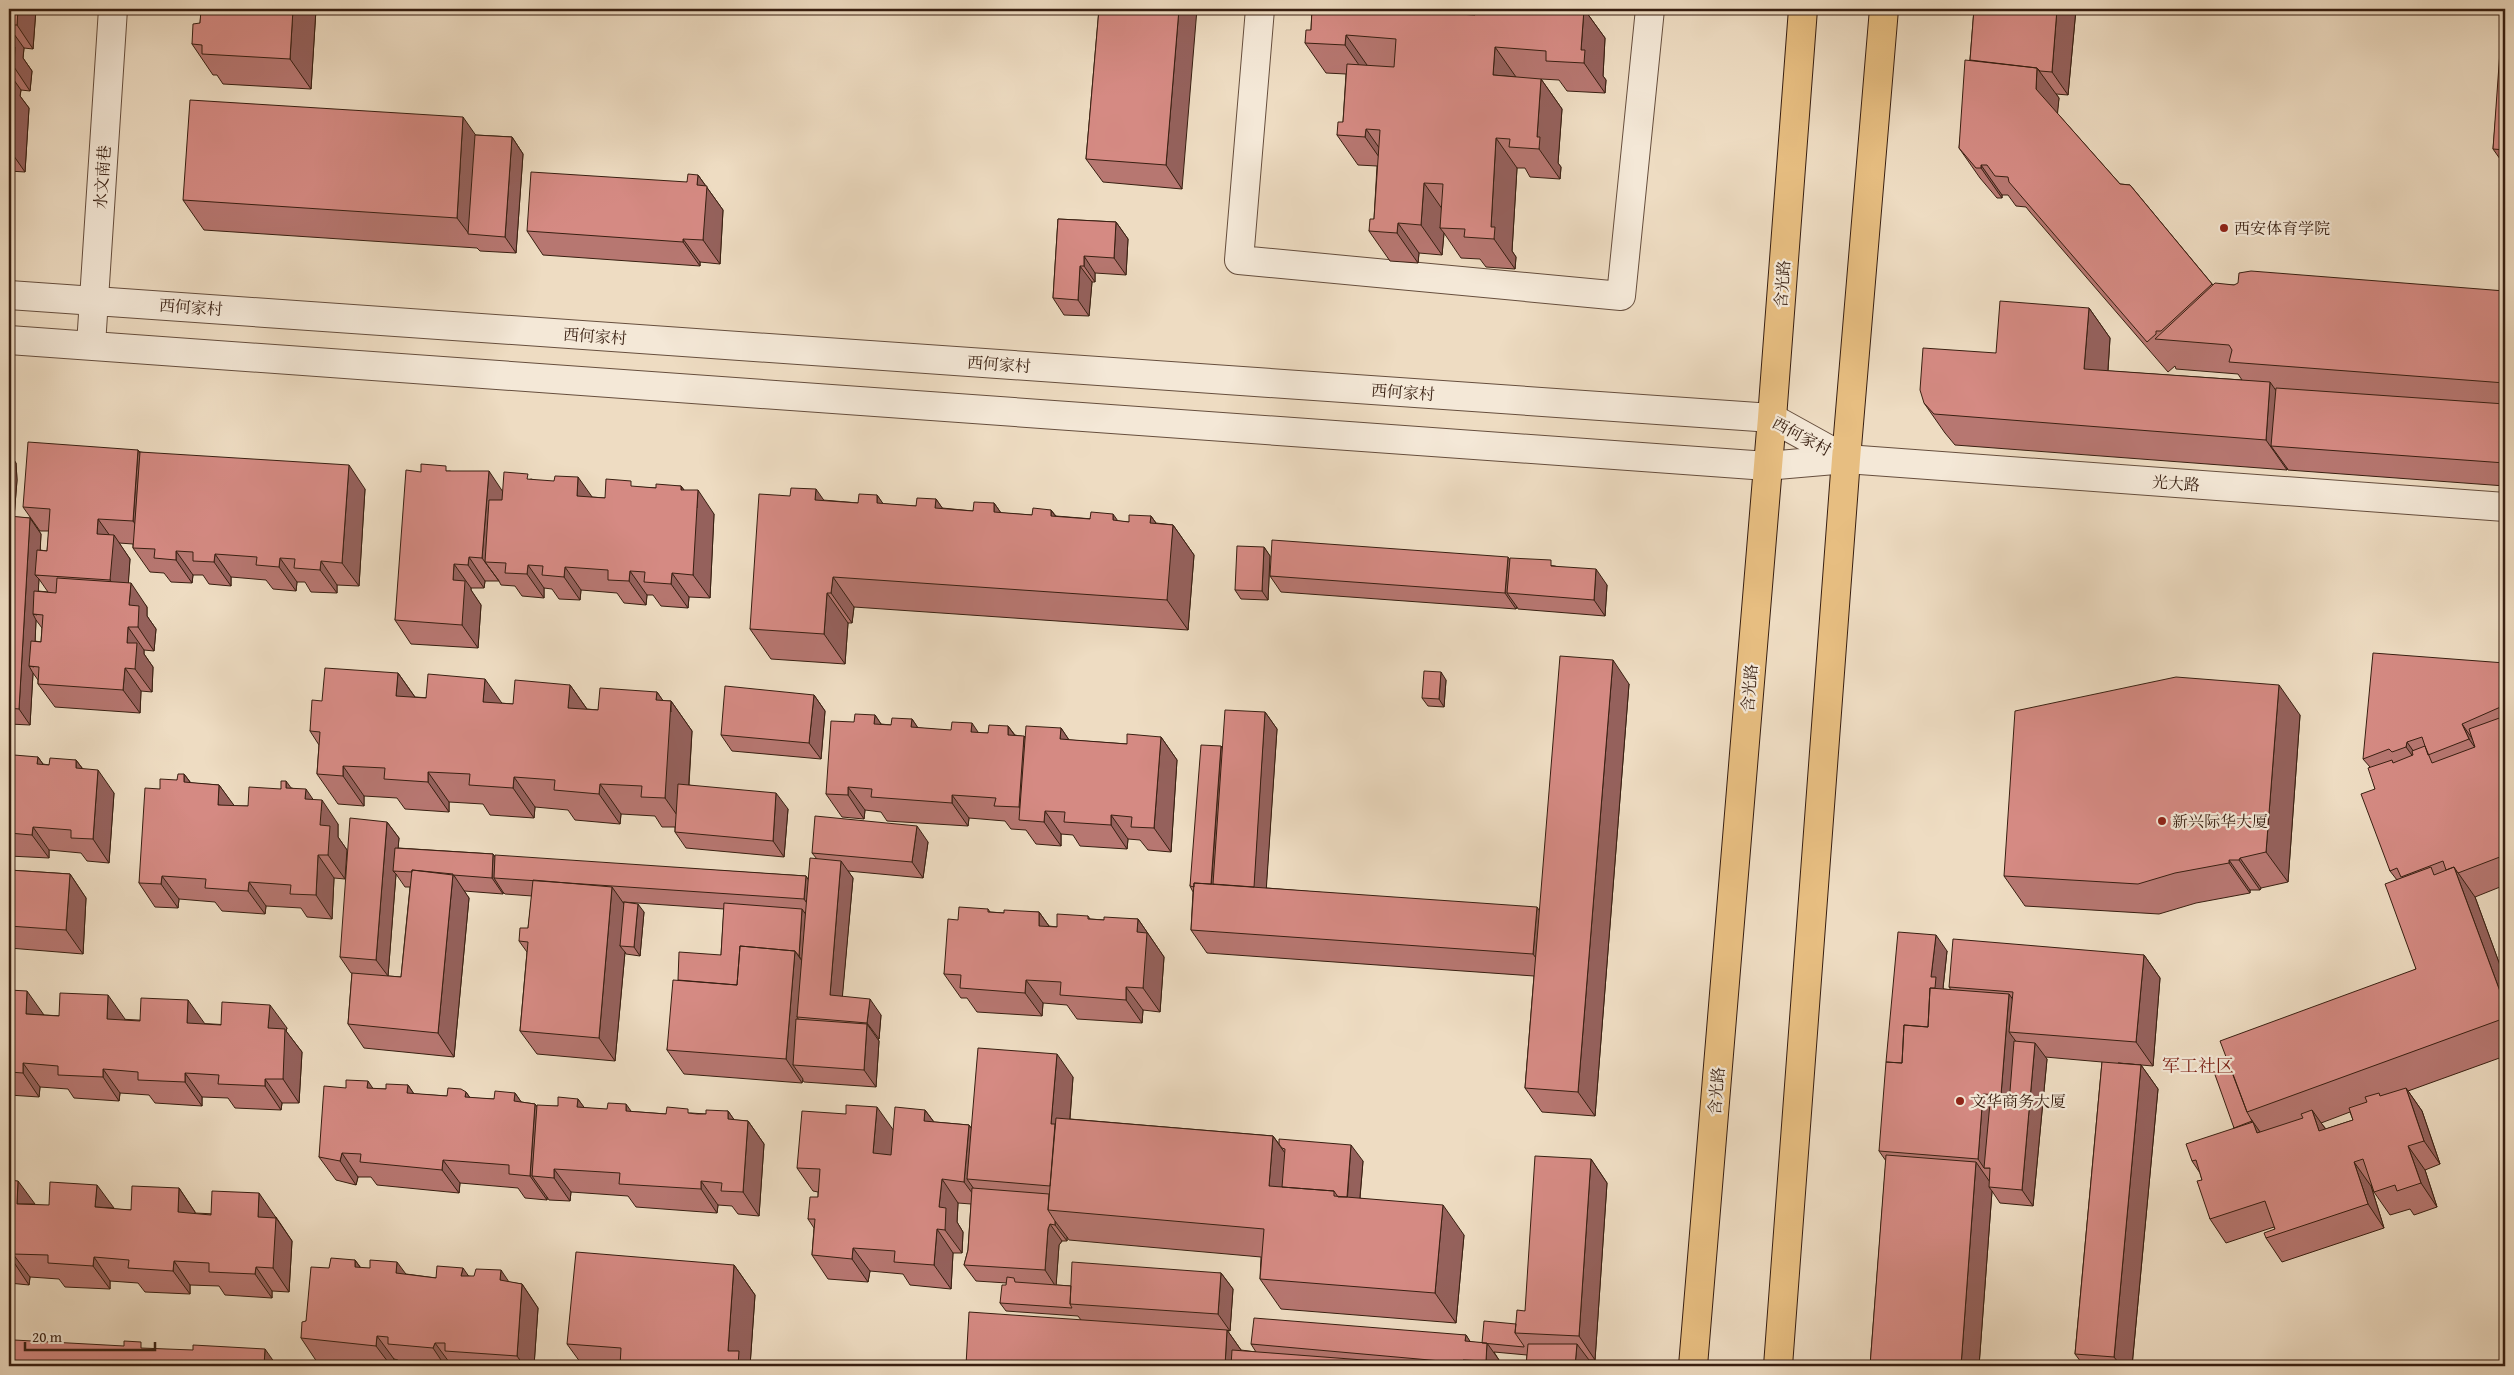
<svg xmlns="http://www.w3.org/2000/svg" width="2514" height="1375" font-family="'Gentium Book Plus','Noto Serif SC',serif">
<rect width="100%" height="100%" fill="#eedcc2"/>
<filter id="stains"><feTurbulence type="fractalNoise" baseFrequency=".004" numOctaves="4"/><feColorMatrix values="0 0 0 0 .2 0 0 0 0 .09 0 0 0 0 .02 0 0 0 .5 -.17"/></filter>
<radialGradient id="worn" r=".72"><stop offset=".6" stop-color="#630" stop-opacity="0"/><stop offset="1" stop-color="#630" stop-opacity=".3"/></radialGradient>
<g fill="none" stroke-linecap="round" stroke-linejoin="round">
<defs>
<path id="minor" d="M1260,9L1239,260L1621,296L1650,9
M9,295L1772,418L1846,459
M9,340L1767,466L1846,459L2505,507
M91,345L113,9"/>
<path id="major" d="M1693,1366L1772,418L1803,9
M1778,1366L1846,459L1884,9"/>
</defs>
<use href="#minor" stroke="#664e3d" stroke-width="30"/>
<use href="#major" stroke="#381f11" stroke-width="30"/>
<use href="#minor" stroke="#f4e8d7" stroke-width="28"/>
<use href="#major" stroke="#e7be81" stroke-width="28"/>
</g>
<path fill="#b77771" stroke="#381f11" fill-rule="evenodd" d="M9,9H36L33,49L24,48L23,58L32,71L30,91L21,90L20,96L29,108L25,172L9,171Z
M197,9H316L311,89L223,84L217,75H213L192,44L200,23L201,13Z
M1099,9L1182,189L1103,182L1086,159Z
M1312,9H1446V13L1475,15L1584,9L1605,38L1603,76L1606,80L1605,93L1567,91L1559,80L1541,79L1562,109L1558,163L1561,167L1560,179L1530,177L1525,168H1517L1512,251L1516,257L1515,269L1486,267L1480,259L1461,258L1444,233L1442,255L1419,253L1418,263L1390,261L1369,231L1374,219L1377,166L1358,165L1337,135L1343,122L1346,74L1326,73L1305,43L1311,30Z
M1974,9H2076L2068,95L2056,94L2059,98L2057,113L2120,184L2130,185L2213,285H2234L2505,291V486L2288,470L2287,468V470L1955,445L1945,433L1924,403L1996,353L2089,308L2110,338L2108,371L2242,380L2238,374L2176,369L2175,366L2168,372L2030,212L2026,207L2016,206L2008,195H2002V198H1997L1980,178L1959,148L1970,60Z
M2505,9V166L2493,149Z
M476,135L512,137L523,154L516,253L480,251L477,248L204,230L183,200Z
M698,175L723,210L720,264L700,262V266L543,255L527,231L687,182Z
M1058,219L1116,222L1128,239L1126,275L1095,273V282H1092L1089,316L1064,315L1053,298Z
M138,450L140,452L365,489L359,586L337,585V593L311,592L305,582H297L296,591L273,589L266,580L231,577V586L209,584L203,575H193L192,583L171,582L164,573L150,572L133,548V544L119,543L130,559L128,583L147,607V616L156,629L154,651L144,650V654L153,667L152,692L141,691L140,713L55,707L38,684V680L33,673L30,725L9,724V455H10L16,463L17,480L14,517L30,518L41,534L40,550L47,551L49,531H40L23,507ZM39,579L48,592L38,591ZM36,620L42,628L41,642L35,641Z
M450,471L503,492L531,479L591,497L605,498L635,487L656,488L681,486L684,490L714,514L710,598L689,597L688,608L661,606L653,595H647L646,605L624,603L617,593L581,590L580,600L559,599L552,589L544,588V598L522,596L515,586L501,585L499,581H485L484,588H471V590L481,605L478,648L411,644L395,620L421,472Z
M877,495L883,504L916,506L936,499L942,508L973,511L994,503L1001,513L1032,515L1051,510L1056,516L1129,522L1151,516L1156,523L1173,525L1194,555L1188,630L854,607L852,623H848L845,664L771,659L750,629L823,500L858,503Z
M1264,547L1270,556L1268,600L1241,599L1235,590Z
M1510,560L1555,566L1607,585L1605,616L1518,609L1517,607L1516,609L1281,592L1270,576Z
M2505,663V885L2475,897L2505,979V1056L2408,1091L2422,1111L2440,1164L2425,1170L2437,1207L2414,1215L2410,1209L2390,1215L2374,1192L2372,1185L2371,1186L2384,1228L2282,1262L2266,1238L2275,1229L2274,1227L2226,1243L2210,1219L2202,1180L2200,1173L2192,1161L2234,1129L2230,1066L2416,969L2397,880L2390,871L2375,789L2370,767L2363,759ZM2350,1112L2353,1120L2326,1129L2321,1123Z
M398,673L415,697L513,704L570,685L587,709L598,710L657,692L663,701H671L692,731L689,785L788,809L784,857L686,848L675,832V827H662L655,816L621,814L620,824L575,820L568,810L535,807L534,818L490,815L483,804L449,802V812L405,809L397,798L364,796V806L338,804L317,774L319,745L310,731L322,701Z
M1446,680L1444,707L1428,706L1422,698Z
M1629,684L1595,1116L1542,1112L1525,1088L1534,976L1207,953L1191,930L1193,892L1190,886L1221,746L1222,748L1265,712L1277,729L1266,888L1539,910Z
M814,695L825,711L821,759L732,751L721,735Z
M875,715L881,724L891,725L912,719L918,728L978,733H988L1008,726L1015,735L1025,737L1061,728L1069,740L1127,744L1161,737L1177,760L1171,852L1148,850L1140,840L1128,839L1127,849L1080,846L1073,835L1061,834V846L1036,844L1026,830L1011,829L1005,821L969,818L968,826L887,821L881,812L865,810L864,819L842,817L826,794L854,722Z
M2300,715L2288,882L2261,888L2260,890H2250V893L2196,903L2159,914L2025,906L2004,876Z
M38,757L43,764L49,765L76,760L83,769L114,793L109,863L87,861L81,853L49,850V858L9,856V763H14Z
M184,774L191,783L219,785L234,806H248L281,789L292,788L313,799L338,824V837L347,850L345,879L334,878L332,919L307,917L301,908L266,906L265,914L222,911L215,902L179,899L178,908L155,907L139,883L160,789L177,780Z
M387,822L399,838L398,848L493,854L495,857L806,876L808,880L817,859L812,853L928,842L923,878L848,871L853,878L842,997L881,1015L879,1039H878L879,1041L876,1087L804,1082L802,1079V1083L684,1074L667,1050L678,980L721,955L724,909L623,902L624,904L644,912L640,956L626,954L625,952L615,1061L537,1054L520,1031L527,952L519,941L528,928L532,896L505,894L503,892V894L464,891L469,898L454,1057L364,1048L348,1024L352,973H351L340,957ZM396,874L405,887H410L401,977L388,976Z
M9,870L70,874L86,898L83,954L9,948Z
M988,909L990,912L1004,913L1039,912L1049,926L1057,927L1088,916L1090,919L1104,920L1138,919L1164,957L1160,1012L1143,1010L1142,1023L1077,1019L1067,1005L1043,1003L1042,1016L977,1012L967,998H961L944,974L958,920Z
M1947,951L1943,988L1944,989L1951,990L1949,987L2144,955L2160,978L2153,1066L2118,1063L2141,1065L2158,1089L2132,1366H2084L2075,1354L2102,1062L2045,1057L2047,1059L2033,1206L2000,1203L1992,1191L1979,1366H1870L1886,1161L1879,1151Z
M9,990L44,1015L287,1028L286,1031L302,1052L299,1103H282L281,1110L235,1108L228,1098L202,1097V1106L155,1103L149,1095L120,1093L119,1101L74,1098L68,1089L40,1087L39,1097L9,1095Z
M1073,1077L1070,1119L1273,1136L1279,1144L1363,1161L1360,1198L1464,1235L1456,1323L1281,1309L1260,1279L1261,1257L1069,1240L1067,1237V1241H1062L1059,1245L1056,1285L1071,1286L1221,1273L1233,1289L1230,1331L1227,1330L1241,1350L1256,1352L1251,1344L1466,1335L1470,1342L1482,1343L1516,1324L1525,1311L1591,1159L1607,1183L1595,1360H1588V1366H1526L1527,1355L1494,1352L1499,1360L1498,1366H965L1081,1320L1078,1316L1006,1311L1000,1303L1007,1283L976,1281L964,1265L968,1250L971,1204L958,1203L957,1222L963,1232L962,1253H953L951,1289L910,1285L903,1274L870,1271L868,1282L828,1279L812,1255L814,1228L808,1219L818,1197V1192L813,1191L797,1168L893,1130L925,1110L934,1122L969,1125L971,1128Z
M408,1085L414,1094L447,1096L466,1092L470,1098L494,1099L515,1093L521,1102L535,1104L537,1107L558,1106L578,1099L584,1108L666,1114L691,1113L706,1114L728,1111L734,1120L748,1121L764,1144L759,1216L738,1214L732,1206L718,1205L717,1213L636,1207L628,1196L571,1192L570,1201L549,1200L547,1197V1200L525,1198L518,1188L460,1183L459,1193L377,1185L371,1177H358L356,1185L336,1180L319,1157L346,1088L386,1089Z
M9,1180L35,1205L131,1210L179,1188L195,1212V1213L276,1217L292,1241L289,1292L272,1291V1298L225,1295L219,1286L190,1285V1294L145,1292L138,1283L110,1281V1289L65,1287L59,1279L30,1277L29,1285L9,1283Z
M355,1260L361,1268L436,1278L468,1276L522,1284L538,1308L534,1366H403L398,1360L394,1359L393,1366H361L317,1362L301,1338L306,1321L329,1268Z
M734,1265L755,1295L750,1366H583L567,1344Z"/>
<path fill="#95615c" stroke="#381f11" d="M18,9H36L33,49L17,25Z
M293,9H316L311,89L290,59Z
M1179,9H1197L1182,189L1166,165Z
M1423,9H1446L1444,42L1423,12Z
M1584,9L1605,38L1603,76L1606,80L1605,93L1584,63L1581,50Z
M2057,9H2076L2068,95L2052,72Z
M9,27L24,48L23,58L32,71L30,91L14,67L9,51Z
M1346,35L1367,65L1366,75L1345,45Z
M1495,47L1516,77L1493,75Z
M2037,68L2059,98L2057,119L2036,89Z
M9,73L21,90L20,96L29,108L25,172L9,149Z
M1541,79L1562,109L1558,163L1561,167L1560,179L1539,149L1537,137Z
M463,117L484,147L469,234L457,218Z
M1366,129L1387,159L1386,167L1365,137Z
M512,137L523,154L516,253L505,237Z
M1496,138L1517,168L1512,251L1516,257L1515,269L1494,239L1491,227Z
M1981,165L2002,195V198L1981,168Z
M698,175L723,210L720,264L703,240L697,185Z
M1424,183L1445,213L1440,228L1444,233L1442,255L1421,225Z
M1116,222L1128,239L1126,275L1114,258Z
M1398,223L1419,253L1418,263L1397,233Z
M683,239L700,262V266L683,242Z
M1084,256L1095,273V282L1084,266Z
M1080,266L1092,282L1089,316L1078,300Z
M2089,308L2110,338L2106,399L2084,369Z
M2270,382L2291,412L2271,446L2287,468V470L2266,440Z
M138,450L155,473L150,545L133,521Z
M10,455L16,463L17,480L13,531L9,524Z
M349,465L365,489L359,586L342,563Z
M489,471L505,495L485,562L499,581L482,558Z
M578,477L595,501L577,496Z
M681,486L697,508L698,490L714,514L710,598L693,575L681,490Z
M816,489L837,519L815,500Z
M877,495L898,525L877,503Z
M936,499L957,529L935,508Z
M994,503L1015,533L994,512Z
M1051,510L1072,540L1051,516Z
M1113,514L1134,544L1113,520Z
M1151,516L1171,545L1173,525L1194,555L1188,630L1167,600L1150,523Z
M30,518L41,534L39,575H35L39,579L37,615L33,614L36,620L34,667L29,666L33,673L30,725L19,709Z
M98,519L113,540L114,535L130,559L127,603L110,580L97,534Z
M1264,547L1270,556L1268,600L1262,591Z
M176,551L193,575L192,583L176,560Z
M215,554L231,577V586L214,562Z
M469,557L485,581L484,588L468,565Z
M1508,557L1520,574L1507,593L1517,607L1516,609L1505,593Z
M280,558L297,582L296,591L279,567Z
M321,561L337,585V593L320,570Z
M454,564L471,588V590L481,605L478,648L462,625L453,580Z
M528,565L544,588V598L527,574Z
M565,567L581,590L580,600L564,577Z
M1596,569L1607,585L1605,616L1594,600Z
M630,571L647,595L646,605L629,581Z
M672,573L689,597L688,608L671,584Z
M833,577L854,607L852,623L831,593Z
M131,583L147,607V616L156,629L154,651L138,627L129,605Z
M827,593L848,623L845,664L824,634Z
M128,627L144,650V654L153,667L152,692L135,669L127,643Z
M1613,660L1629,684L1595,1116L1578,1092Z
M125,668L141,691L140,713L123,690Z
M1441,672L1446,680L1444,707L1439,699Z
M398,673L419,703L396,696Z
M485,679L506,709L483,702Z
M570,685L591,715L568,708Z
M2279,685L2300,715L2288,882L2266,852Z
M657,692L671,712V701L692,731L686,828L665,798L656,700Z
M814,695L825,711L821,759L809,743Z
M1265,712L1277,729L1265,908L1253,892Z
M875,715L891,739L874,724Z
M912,719L928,743L911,727Z
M972,723L988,747L971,732Z
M2462,724L2483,754L2490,769L2469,739Z
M1008,726L1023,747L1024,736L1041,759L1029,821L1019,807L1008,735Z
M1061,728L1077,752L1060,739Z
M1161,737L1177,760L1171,852L1154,828Z
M2407,742L2428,772V777L2406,747Z
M1221,746L1233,763L1223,889L1211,888Z
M38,757L54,780L37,764Z
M76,760L93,783L76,768Z
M343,766L364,796V806L343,776Z
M98,770L114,793L109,863L93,839Z
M428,772L449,802V812L428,782Z
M184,774L201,797L184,782Z
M514,777L535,807L534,818L513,788Z
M286,781L303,804L286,788Z
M600,784L621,814L620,824L599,794Z
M219,785L236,808L218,805Z
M848,787L865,810L864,819L848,795Z
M306,789L321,811L322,800L338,824V837L347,850L345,879L328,855L320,825L305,799Z
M776,793L788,809L784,857L773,841Z
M952,795L969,818L968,826L952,803Z
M1045,811L1061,834V846L1044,822Z
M1111,815L1128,839L1127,849L1111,825Z
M387,822L399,838L396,871H393L396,874L388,976L376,960Z
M917,826L928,842L923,878L912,862Z
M33,827L49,850V858L32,835Z
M493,854L505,871L494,878L503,892V894L492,878Z
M318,855L334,878L332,919L316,895Z
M2240,858L2261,888L2260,890L2239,860Z
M2229,860L2250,890V893L2229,863Z
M841,861L853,878L841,1012L830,995Z
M2454,867L2475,897L2505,979V1005Z
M70,874L86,898L83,954L66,930Z
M453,874L469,898L454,1057L438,1033Z
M162,876L179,899L178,908L161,884Z
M806,876L817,893L816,916L804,899Z
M249,882L266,906L265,914L248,891Z
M612,887L629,911L620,946L625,952L615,1061L599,1038Z
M638,904L644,912L640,956L634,947Z
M1537,907L1553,930L1550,977L1533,954Z
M802,909L814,926L811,973L799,956Z
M1039,912L1056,936L1039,926Z
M1138,919L1164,957L1160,1012L1143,988L1137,932Z
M1936,935L1947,951L1943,988L1947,993L1942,1048L1931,977Z
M795,951L811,974L797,1017L806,1031L793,1065L803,1079L802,1083L786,1059Z
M2144,955L2160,978L2153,1066L2136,1042Z
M1026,980L1043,1003L1042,1016L1025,993Z
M1126,987L1143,1010L1142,1023L1126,1000Z
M27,991L44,1015L26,1014Z
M2009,994L2026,1018L2009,1032L2023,1051L2018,1119L2001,1095Z
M108,995L125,1019L124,1043L107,1019Z
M870,999L881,1015L879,1039L867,1023Z
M188,1000L205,1024L204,1047L187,1023Z
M270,1005L287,1028L286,1031L302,1052L299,1103L283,1079L268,1028Z
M867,1024L879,1041L876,1087L864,1070Z
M2035,1043L2047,1059L2033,1206L2022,1190Z
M1057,1054L1073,1077L1068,1142L1051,1124Z
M23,1063L40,1087L39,1097L23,1073Z
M2141,1065L2158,1089L2132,1366H2121L2114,1357Z
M103,1069L120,1093L119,1101L103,1077Z
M185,1073L202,1097V1106L185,1082Z
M265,1079L282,1103L281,1110L265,1086Z
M368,1081L384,1105L367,1088Z
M408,1085L424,1109L407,1093Z
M2406,1088L2422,1111L2440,1164L2424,1141Z
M466,1092L482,1115L465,1097Z
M515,1093L531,1116L514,1101Z
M1983,1094L1999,1117L1990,1168H1984L1978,1159Z
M578,1099L595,1122L577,1107Z
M535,1104L552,1128L532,1176L547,1197V1200L530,1176Z
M626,1104L643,1128L626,1111Z
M877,1107L894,1131L890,1176L873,1153Z
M925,1110L942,1133L924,1121Z
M2312,1110L2329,1134L2319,1131Z
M728,1111L745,1135L728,1119Z
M2251,1119L2258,1129L2270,1146L2257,1133Z
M748,1121L764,1144L759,1216L743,1192Z
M969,1125L986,1149L967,1179L981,1199V1205L964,1182Z
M1273,1136L1294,1166L1292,1199L1269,1186Z
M1351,1145L1363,1161L1358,1220L1347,1204Z
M2408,1146L2425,1170L2437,1207L2421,1183Z
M342,1153L358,1177L356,1185L340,1161Z
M1591,1159L1607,1183L1595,1360L1579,1336Z
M443,1160L460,1183L459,1193L442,1170Z
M1976,1162L1992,1185L1989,1187L1992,1191L1979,1366H1961Z
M2354,1162L2371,1186L2384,1228L2368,1204Z
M554,1169L571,1192L570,1201L554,1178Z
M942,1179L958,1203L957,1222L963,1232L962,1253L945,1230L939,1207Z
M18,1181L35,1204H17Z
M701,1181L718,1205L717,1213L701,1189Z
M97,1185L114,1208L95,1207Z
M179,1188L195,1212L194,1236L178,1212Z
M259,1193L292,1241L289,1292L273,1268L258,1217Z
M1443,1205L1464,1235L1456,1323L1435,1293Z
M1055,1221L1067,1237V1241L1055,1225Z
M1050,1224L1062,1241L1059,1245L1056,1287L1045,1270L1048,1229Z
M937,1229L953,1253L951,1289L934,1265Z
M853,1248L870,1271L868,1282L852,1259Z
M13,1254L30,1277L29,1285L13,1261Z
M94,1257L110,1281V1289L93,1266Z
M355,1260L372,1284L355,1267Z
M174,1261L190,1285V1294L173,1271Z
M397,1262L414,1285L396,1273Z
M734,1265L755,1295L750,1366H738L728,1351Z
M256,1267L272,1291V1298L255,1274Z
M463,1268L479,1291L461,1276Z
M501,1270L517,1294L500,1280Z
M1221,1273L1233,1289L1230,1331L1218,1314Z
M522,1284L538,1308L534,1366H524L517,1356Z
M1227,1330L1248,1360L1247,1366H1225Z
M1466,1335L1477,1352L1465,1341Z
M377,1336L394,1359L393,1366H391L376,1346Z
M435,1343L452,1366H445L433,1348Z
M1487,1343L1499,1360L1498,1366H1489L1486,1361Z
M1577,1344L1589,1360L1588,1366H1575Z
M265,1349L277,1366H264Z
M1463,1360L1468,1366H1466L1463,1363Z"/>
<path fill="#d58a83" stroke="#381f11" d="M9,9H18L17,25H9Z
M201,9H293L290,59L202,54V45L192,44L193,24L200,23Z
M1099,9H1179L1166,165L1086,159Z
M1312,9H1423V12L1475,15V9H1584L1581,50H1585L1584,63L1546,61V51L1495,47L1493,75L1541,79L1537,137H1540L1539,149L1509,147L1510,139L1496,138L1491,227H1495L1494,239L1464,237L1465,229L1440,228L1443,184L1424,183L1421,225L1398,223L1397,233L1369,231L1370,219H1374L1380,130L1366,129L1365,137L1337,135L1338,122H1343L1347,64L1394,67L1396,39L1346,35L1345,45L1305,43L1306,30H1311Z
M1974,9H2057L2052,72L2040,71L2037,68L1970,60Z
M2503,9H2505V150L2493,149Z
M9,46L15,47L14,67H9Z
M1965,60L2037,68L2036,89L2120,184L2130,185L2212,284L2161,331H2156V334L2147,342L2009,182L2008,177L1995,176L1987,165H1981V168H1976L1959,148Z
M9,84H12L9,138Z
M190,100L463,117L457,218L183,200Z
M475,135L512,137L505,237L468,234Z
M531,172L687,182L688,174L698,175L697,185L707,186L703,240L683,239V242L527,231Z
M1058,219L1116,222L1114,258L1084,256V266H1080L1078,300L1053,298Z
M2251,271L2505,291V383L2229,362L2232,350L2229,345L2155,339L2215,283L2234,285L2238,283L2239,273Z
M2000,301L2089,308L2084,369L2270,382L2266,440L1934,414L1924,403L1920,390L1923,348L1996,353Z
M2276,388L2505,404V463L2271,446Z
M28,442L138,450L133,521L98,519L97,534L114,535L110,580L35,575L37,550L47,551L50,509L23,507Z
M140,452L349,465L342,563L321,561L320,570L294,568L295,559L280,558L279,567L256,565L257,557L215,554L214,562L193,561V552L176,551V560L154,558L155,549L133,548Z
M9,455H10L11,471L9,504Z
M421,464L446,466V471H489L482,558L469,557L468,565L454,564L453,580L465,581L462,625L395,620L406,470L421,472Z
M504,472L528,474L527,479L554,481L555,476L578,477L577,496L605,498L606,479L631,481V486L656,488V484L681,486V490H698L693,575L672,573L671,584L644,582L645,572L630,571L629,581L608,580V570L565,567L564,577L542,575L543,566L528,565L527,574L505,573L506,563L485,562L489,500H502Z
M791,488L816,489L815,500L858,503L859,494L877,495V503L916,506L917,498L936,499L935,508L973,511L974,502L994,503V512L1032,515L1033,508L1051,510V516L1090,519L1091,512L1113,514V520L1129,522V515L1151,516L1150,523L1173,525L1167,600L833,577L831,593H827L824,634L750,629L759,494L790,496Z
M9,516L30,518L19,709L9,708Z
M1272,540L1508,557L1505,593L1270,576Z
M1237,546L1264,547L1262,591L1235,590Z
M1510,558L1551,560V566L1596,569L1594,600L1507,593Z
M57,578L131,583L129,605L139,606L138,627H128L127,643H137L135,669L125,668L123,690L38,684L39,667L29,666L31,641L41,642L43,615L33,614L34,591L56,593Z
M2373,653L2505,663V705L2462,724L2469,739L2428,755L2422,737L2407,742L2406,747L2392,752L2389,749L2363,759Z
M1560,656L1613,660L1578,1092L1525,1088Z
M325,668L398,673L396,696L426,698L428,674L485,679L483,702L513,704L515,680L570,685L568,708L598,710L600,688L657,692L656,700L671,701L665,798L641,797L642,786L600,784L599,794L554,790L555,780L514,777L513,788L469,785L470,774L428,772V782L384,779L385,768L343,766V776L317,774L320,732L310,731L312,700L322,701Z
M1424,671L1441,672L1439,699L1422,698Z
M2176,677L2279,685L2266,852L2240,858L2239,860H2229V863L2175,873L2138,884L2004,876L2015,711Z
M725,686L814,695L809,743L721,735Z
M1225,710L1265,712L1254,887L1213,884Z
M855,714L875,715L874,724L891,725L892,718L912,719L911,727L951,730L952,722L972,723L971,732L988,733L989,725L1008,726V735L1024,736L1019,807L994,806L996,798L952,795V803L871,797L872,789L848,787V795L826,794L831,721L854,722Z
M2505,716V828L2503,829L2505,836V842L2504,843L2505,848V855L2458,873L2454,867L2446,870L2443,861L2401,877L2397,868L2390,871L2361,794L2375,789L2368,768L2392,760L2393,763L2413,755L2412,751L2425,746L2432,763L2475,747L2469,729Z
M1026,726L1061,728L1060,739L1127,744V734L1161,737L1154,828L1131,827L1132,817L1111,815V825L1064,822L1065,812L1045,811L1044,822L1019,820Z
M1201,745L1221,746L1211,884L1194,883V887L1190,886Z
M14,755L38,757L37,764L49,765L50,758L76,760V768L98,770L93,839L71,838V830L33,827L32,835L9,833V763H14Z
M178,774H184V782L219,785L218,805L248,806L249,787L281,789V781H286V788L306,789L305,799L322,800L320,825L330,826L328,855H318L316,895L290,894L291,885L249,882L248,891L205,888L206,879L162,876L161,884L139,883L145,788L160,789V779L177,780Z
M678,784L776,793L773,841L675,832Z
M815,816L917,826L912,862L812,853Z
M350,818L387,822L376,960L340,957Z
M395,848L493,854L492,878L453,875L412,870V872L393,871Z
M495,855L806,876L804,899L494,878Z
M810,858L841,861L830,995L870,999L867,1023L797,1017Z
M2431,867L2434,875L2454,867L2505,1005V1018L2247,1112L2220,1041L2416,969L2385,884Z
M9,870L70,874L66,930L9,926Z
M412,870L453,874L438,1033L348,1024L352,973L401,977Z
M533,880L612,887L599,1038L520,1031L528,942L519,941L520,928H528Z
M1194,883L1537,907L1533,954L1191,930Z
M624,902L638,904L634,947L620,946Z
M724,903L802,909L799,956L795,951L740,946L737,985L678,980L679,952L721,955Z
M959,907L988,909V912L1004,913V910L1039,912V926L1057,927V914L1088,916V919L1104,920V917L1138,919L1137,932L1147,933L1143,988L1126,987V1000L1060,995L1061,982L1026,980L1025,993L960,988L961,975L944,974L948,919L958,920Z
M1898,932L1936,935L1931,977H1936L1935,988H1930L1928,1027L1904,1025L1902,1063L1886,1062Z
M1953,939L2144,955L2136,1042L2009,1032L2013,992L1949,987Z
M740,946L795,951L786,1059L667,1050L673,980L737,985Z
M1930,988L2009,994L2001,1095L1983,1094L1978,1159L1879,1151L1886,1062L1902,1063L1904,1025L1928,1027Z
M9,990L27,991L26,1014L59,1016L60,993L108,995L107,1019L140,1021L141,998L188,1000L187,1023L221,1025L222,1002L270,1005L268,1028L285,1029L283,1079H265V1086L218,1084L219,1075L185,1073V1082L138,1080V1072L103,1069V1077L58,1075V1066L23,1063V1073L9,1072Z
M796,1019L867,1024L864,1070L793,1065Z
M2014,1041L2035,1043L2022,1190L1989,1187L1990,1168H1984L1990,1103L2009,1104Z
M978,1048L1057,1054L1051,1124H1055L1050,1186L967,1179Z
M2102,1062L2141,1065L2114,1357L2075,1354Z
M2230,1066L2247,1112L2252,1121L2234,1128L2214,1072Z
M346,1080L368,1081L367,1088L386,1089V1084L408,1085L407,1093L447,1096L448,1088L461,1089L466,1092L465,1097L494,1099L495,1091L515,1093L514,1101L535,1104L530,1176L509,1174V1165L443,1160L442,1170L360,1162L361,1154L342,1153L340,1161L319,1157L324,1086L346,1088Z
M2406,1088L2424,1141L2408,1146L2421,1183L2397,1191L2395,1185L2374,1192L2363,1159L2354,1162L2368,1204L2266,1238L2264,1233L2275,1229L2265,1201L2210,1219L2197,1181L2202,1180L2196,1160L2192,1161L2186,1144L2253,1122L2257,1133L2303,1118L2301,1114L2312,1110L2319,1131L2353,1120L2349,1108L2367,1102L2365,1097L2379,1093L2380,1096Z
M558,1097L578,1099L577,1107L607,1109L608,1103L626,1104V1111L666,1114L667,1107L688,1109V1113L697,1114H706V1110L728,1111V1119L748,1121L743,1192L721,1191L722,1183L701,1181V1189L619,1184L620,1173L554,1169V1178L532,1176L537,1105L558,1106Z
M846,1105L877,1107L873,1153L891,1155L895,1107L925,1110L924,1121L969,1125L964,1182L942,1179L939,1207L946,1208L945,1230L937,1229L934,1265L894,1262L895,1251L853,1248L852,1259L812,1255L815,1219H808L810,1197H818L820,1169L797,1168L802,1111L846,1114Z
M1056,1118L1273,1136L1269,1186L1334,1191V1196L1443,1205L1435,1293L1260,1279L1264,1229L1048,1210Z
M1279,1139L1351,1145L1347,1197H1338L1334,1191L1282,1187L1285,1149L1282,1148L1279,1144Z
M1886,1155L1976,1162L1961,1366H1870Z
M1535,1156L1591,1159L1579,1336L1515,1333L1517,1310L1525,1311Z
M9,1180L18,1181L17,1204L49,1205L50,1182L97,1185L95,1207L131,1210L132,1186L179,1188L178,1212L211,1215L212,1191L259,1193L258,1217L276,1218L273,1268L256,1267L255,1274L209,1272V1263L174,1261L173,1271L128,1268L129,1260L94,1257L93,1266L48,1263V1255L13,1254V1261H9Z
M972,1188L1049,1194L1048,1210L1055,1221V1225L1050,1224L1048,1229L1045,1270L964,1265L968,1250Z
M576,1252L734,1265L728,1351H739L738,1366H620L621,1348L567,1344Z
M331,1258L355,1260V1267L370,1268V1260L397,1262L396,1273L436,1278L437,1266L463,1268L461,1276H474L476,1269L501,1270L500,1280L522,1284L517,1356L445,1351V1343H435L433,1348L388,1344V1337L377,1336L376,1346L301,1338L302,1322L306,1321L311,1267L329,1268Z
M1072,1262L1221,1273L1218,1314L1070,1304Z
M1007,1277L1014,1278L1015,1282L1071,1286L1070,1304L1072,1308L1000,1303L1002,1285H1006Z
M969,1312L1227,1330L1225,1366H965L966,1365Z
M1254,1318L1466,1335L1465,1341L1487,1343L1486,1361L1463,1360V1363L1251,1344Z
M1484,1321L1516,1324L1515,1333L1524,1346V1347L1482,1343Z
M9,1335H14V1340L124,1346V1341L141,1342V1348L193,1350V1345L265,1349L264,1366H9Z
M1528,1344H1577L1575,1366H1526Z
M1232,1350L1442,1366H1231Z"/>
<g fill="#8f2418" stroke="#f4e8d7" stroke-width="2">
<circle cx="2224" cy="228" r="5"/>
<circle cx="2162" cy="821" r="5"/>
<circle cx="1960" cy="1101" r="5"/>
</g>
<g text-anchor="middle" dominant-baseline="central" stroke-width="4.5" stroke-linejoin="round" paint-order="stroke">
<g font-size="16" fill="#381f11" stroke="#f4e8d7">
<text transform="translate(102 177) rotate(-86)">水文南巷</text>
<text transform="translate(1782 284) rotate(-86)">含光路</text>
<text transform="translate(191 307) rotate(4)">西何家村</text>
<text transform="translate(595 336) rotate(4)">西何家村</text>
<text transform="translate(999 364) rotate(4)">西何家村</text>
<text transform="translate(1403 392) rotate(4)">西何家村</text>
<text transform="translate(1802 436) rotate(28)">西何家村</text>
<text transform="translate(2176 483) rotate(4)">光大路</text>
<text transform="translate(1749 688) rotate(-85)">含光路</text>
<text transform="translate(1716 1091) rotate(-85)">含光路</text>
</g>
<g font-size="16" fill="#381f11" stroke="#f4e8d7" text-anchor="start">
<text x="2234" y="228">西安体育学院</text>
<text x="2172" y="821">新兴际华大厦</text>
<text x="1970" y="1101">文华商务大厦</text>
</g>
<g font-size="18" fill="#7a1f14" stroke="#f4e8d7">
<text x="2198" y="1065">军工社区</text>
</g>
</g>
<rect width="2514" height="1375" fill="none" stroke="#eedcc2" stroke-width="30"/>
<rect x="10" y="10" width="2494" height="1355" fill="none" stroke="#381f11" stroke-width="2.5"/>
<rect x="15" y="15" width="2484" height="1345" fill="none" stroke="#381f11"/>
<path d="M25 1342v8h130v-8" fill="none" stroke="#381f11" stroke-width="2.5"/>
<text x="32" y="1342" font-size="15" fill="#381f11" stroke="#f4e8d7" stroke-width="4" paint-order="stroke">20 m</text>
<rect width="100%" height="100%" filter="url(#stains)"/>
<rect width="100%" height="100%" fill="url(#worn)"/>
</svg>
